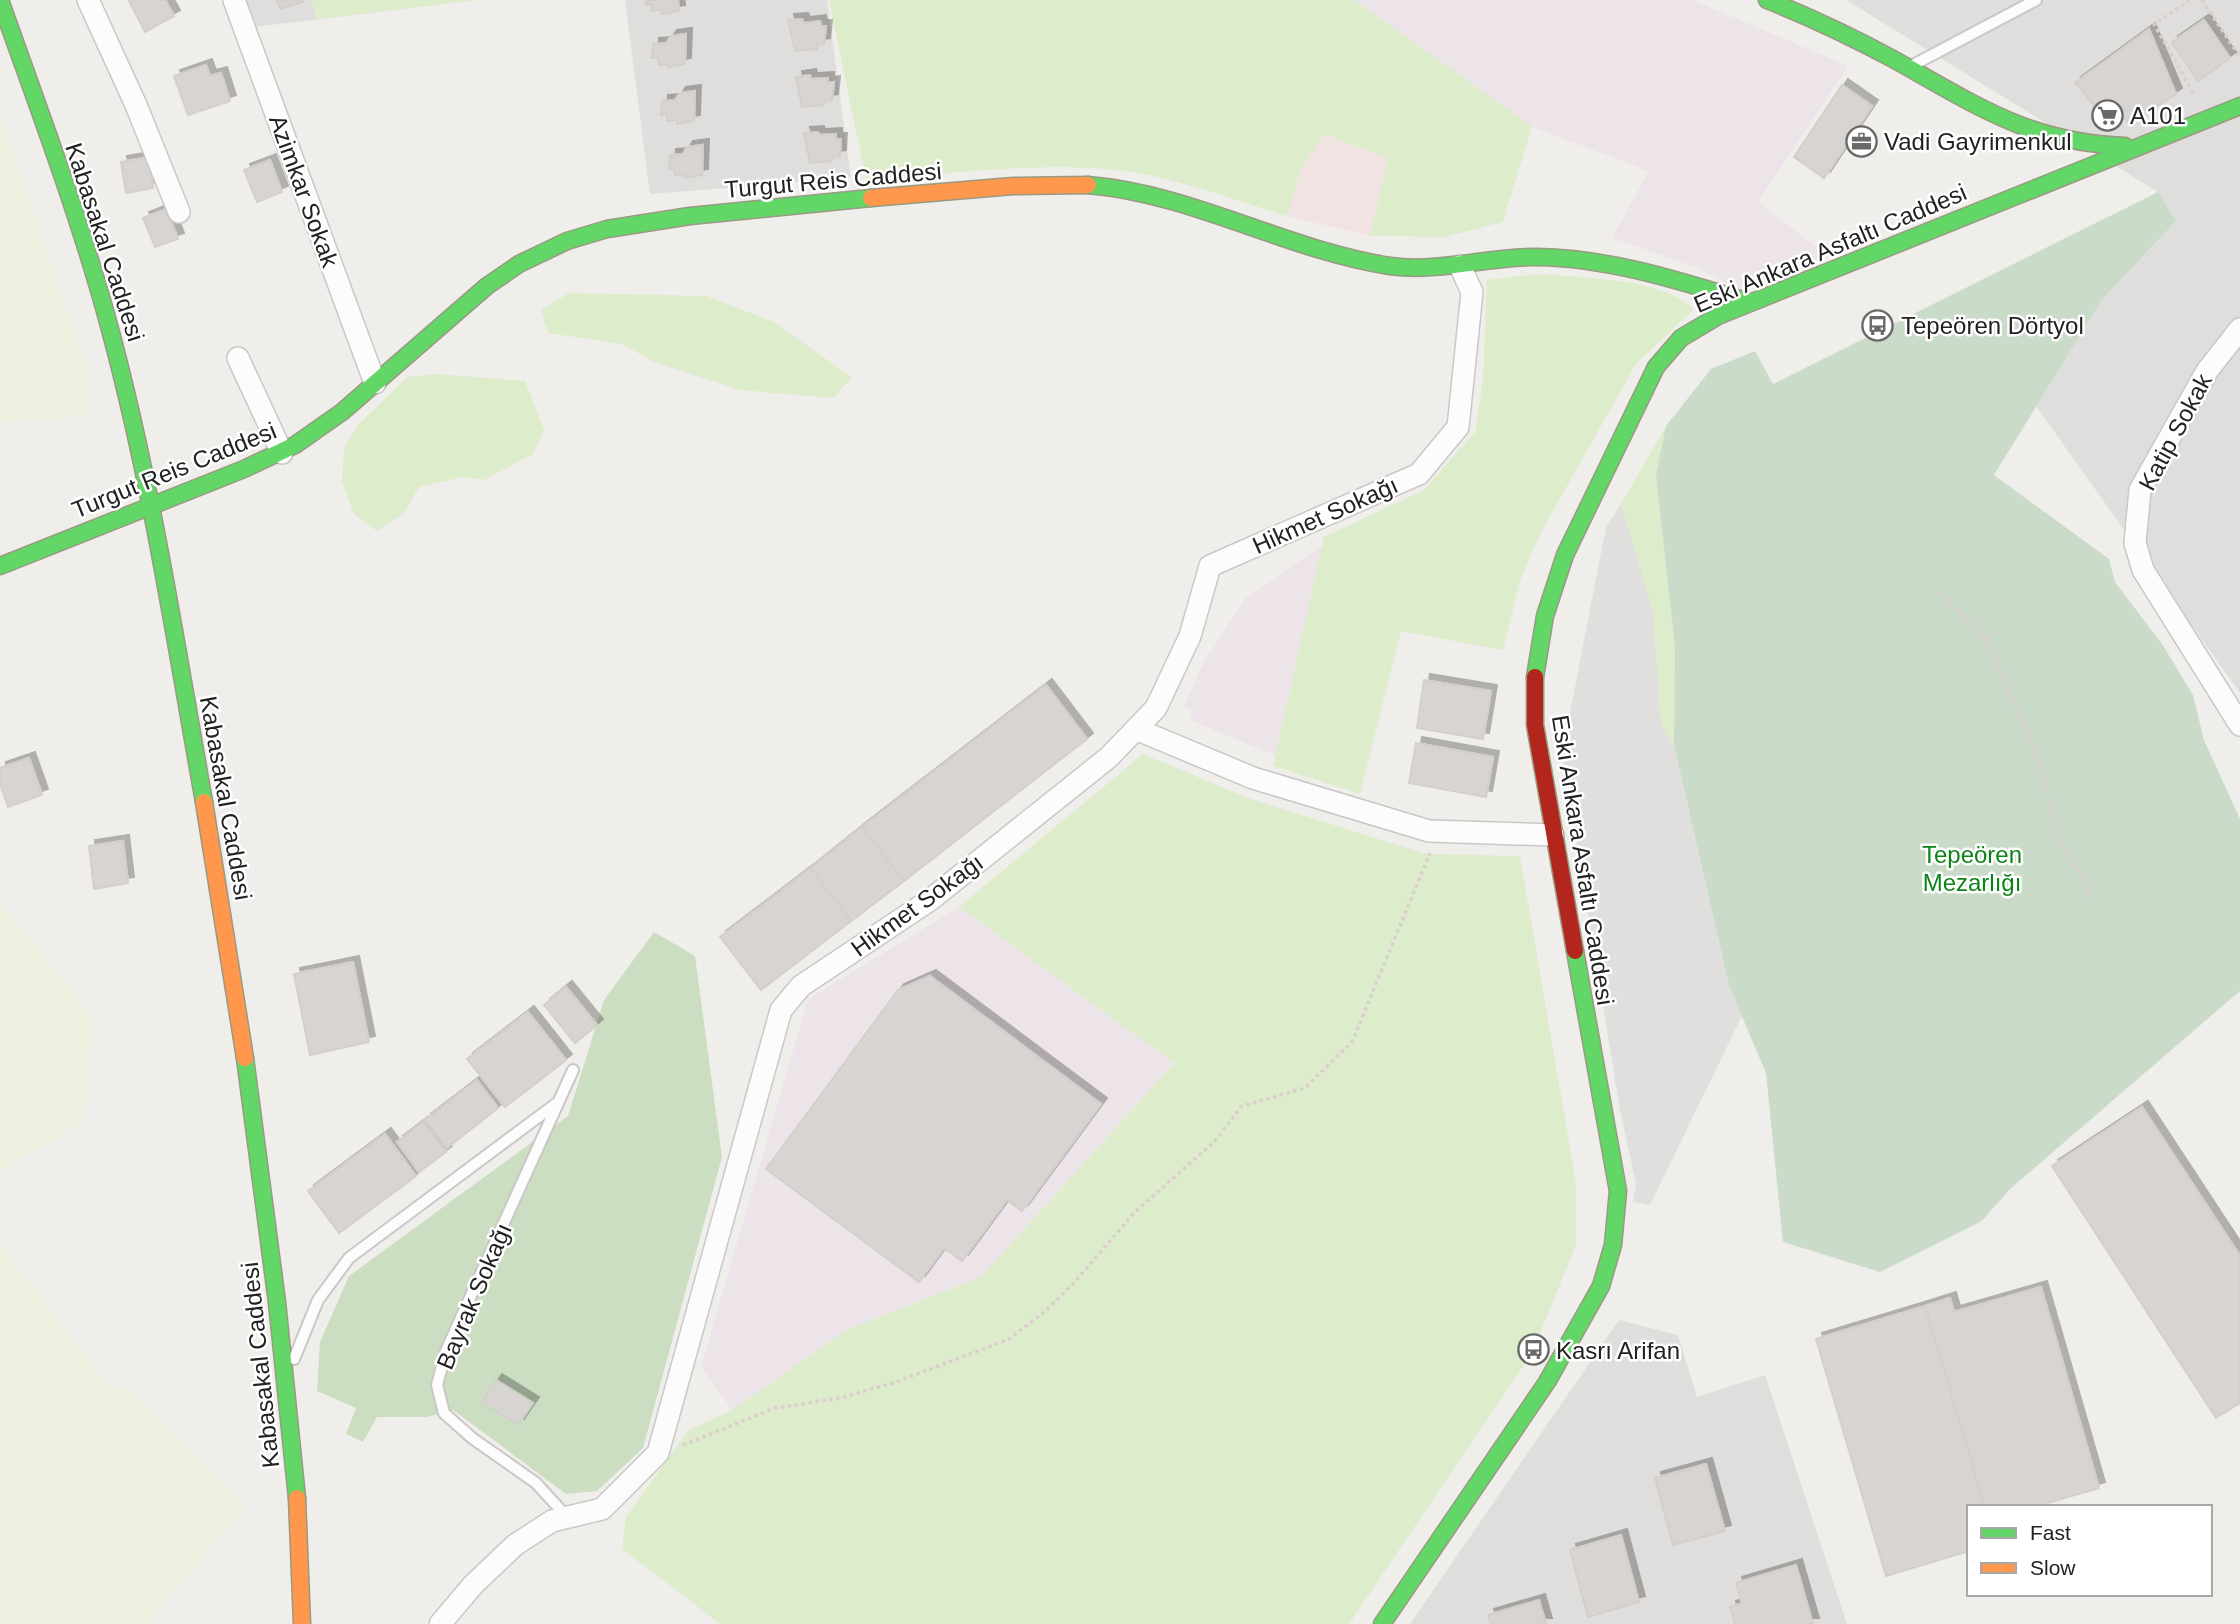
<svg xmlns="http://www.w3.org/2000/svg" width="2240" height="1624" font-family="Helvetica,sans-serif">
<defs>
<filter id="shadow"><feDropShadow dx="6" dy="-6" stdDeviation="0" flood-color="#0004"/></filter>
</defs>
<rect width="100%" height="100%" fill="#f0eeeb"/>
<path fill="#dfdedc" d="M245,0H477L254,27Z
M625,0H827L851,178L650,194Z
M1846,0H2240V693L2036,406L2101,301L2176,221L2158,192Z
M1619,1320L1678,1335L1697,1397L1765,1375L1847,1624H1410Z"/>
<path fill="#f1e3e1" d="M1323,134L1388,158L1370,236L1287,216L1301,169Z"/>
<path fill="#ede4e9" d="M1354,0H1693L1848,66L1758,202L1828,256L1738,289L1696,267L1612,238L1649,171L1525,124Z
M1322,546L1276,756L1190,720L1192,710L1184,706L1204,662L1245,599Z
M959,907L1174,1062L981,1277L848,1329L732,1410L701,1367L808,999Z"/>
<path fill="#efefdf" d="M0,114L90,377L87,416L0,423Z
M0,903L94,1019L82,1122L0,1172Z
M0,1244L109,1387H127L245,1507L146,1624H0Z"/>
<path fill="#ddeccb" d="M311,0H477L317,19Z
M829,0H1354L1532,126L1503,222L1444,237L1370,236L1388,158L1324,134L1301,169L1287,216C1231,199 1163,173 1106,169C1027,163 945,174 866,179Z
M1537,274C1582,278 1660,277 1694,309L1636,364L1540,534L1520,581L1503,650L1401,631L1360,794L1273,766L1324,537L1424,490L1475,432L1483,379L1487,280Z
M569,293L707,296L776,323L852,378L833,398L740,390L654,362L622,344L548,333L541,310Z
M437,374L525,381L544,430L533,454L484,480L463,477L419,487L404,513L377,531L354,514L342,482L344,448L358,425L407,377Z
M1666,426L1656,475L1675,647L1674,746L1661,724L1653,611L1621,504Z
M1143,754L1248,798L1426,854L1520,856L1576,1183V1245L1532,1353L1349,1624H720L622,1549L626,1517L689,1430L732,1410L848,1329L981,1277L1174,1063L959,907Z"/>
<path fill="#cbdec1" d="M654,932L695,956L722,1157L643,1448L597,1491L566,1494L453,1410L427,1417H377L363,1442L346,1434L356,1408L317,1391L320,1342L349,1276L568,1116L604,1000Z"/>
<path fill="#cadbca" d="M2158,192L2176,221L2101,301L1994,475L2109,559L2115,582L2162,644L2193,695L2204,740L2240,819V991L2010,1189L1982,1221L1880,1272L1783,1242L1766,1073L1729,986L1674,746L1675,647L1656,475L1666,426L1711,369L1755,351L1773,384Z"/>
<path fill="#e0dfde" d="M1621,504L1653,611L1661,724L1674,746L1729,986L1742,1016L1650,1205L1633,1202L1636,1184L1620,1110L1562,754L1606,527Z"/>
<path fill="#d7d4d2" stroke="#d3d0cc" stroke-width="2" filter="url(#shadow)" d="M131,0H165L174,16L145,32L129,1Z
M277,0H302L303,2L280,9Z
M646,0H678L679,11L662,14V10L652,11V4L646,5Z
M802,19L804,23L820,21L821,26H826L824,44L816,45L817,49L795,51L788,20Z
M2204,20L2230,58L2198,81L2172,42Z
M2149,29L2176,94L2129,124L2125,117L2111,125L2075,83Z
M686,34L685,64L668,67V64L659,65L658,58H652L653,44L666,43L671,36Z
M206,65L210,76L221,73L230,101L188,115L174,76Z
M810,75L811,79L828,78V83L834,82L832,100L824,101V105L802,107L796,77Z
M1842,85L1872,106L1824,178L1794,157Z
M695,91L694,121L677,124V120L667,121V114L661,115L662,101L675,100L680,93Z
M818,132L819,135L836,134V139H841L840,156L832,157V161L810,163L804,133Z
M703,145L702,175L685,178L684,175H675L674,169H669L670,155L683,154L687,147Z
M149,157L153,188L126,193L121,162Z
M270,160L282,192L257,202L244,170Z
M166,209L178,239L155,247L143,218Z
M1424,680L1491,691L1483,739L1417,728Z
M1046,685L1087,739L904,881L862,827Z
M1416,743L1493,757L1486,797L1409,783Z
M29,758L42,795L8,807L0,784V768Z
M862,827L904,881L851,921L811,868Z
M123,841L128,883L94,889L89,846Z
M811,868L851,921L761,990L720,937Z
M353,962L369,1042L310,1055L294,974Z
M930,976L1101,1104L1022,1211L1007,1200L962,1261L944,1248L919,1282L766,1169L898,990Z
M566,987L597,1025L575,1043L544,1005Z
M528,1012L566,1060L505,1107L467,1059Z
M477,1080L498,1108L447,1148L425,1120Z
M2142,1107L2240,1256V1403L2216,1418L2052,1166Z
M423,1122L446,1152L419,1172L397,1142Z
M385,1134L416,1176L339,1233L308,1191Z
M2041,1287L2099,1488L2034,1507H1985L1925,1306L1950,1298L1954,1312Z
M1925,1306L1985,1507H1969V1551L1886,1576L1816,1339Z
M496,1380L533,1403L518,1425L482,1402Z
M1706,1464L1725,1531L1673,1545L1655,1478Z
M1621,1535L1639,1602L1588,1617L1570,1550Z
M1796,1565L1813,1624H1735L1730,1607L1742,1603L1736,1583Z
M1539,1600L1546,1624H1491L1488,1615Z"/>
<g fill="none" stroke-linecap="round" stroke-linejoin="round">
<defs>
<path id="lane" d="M1915,64L2036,0
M294,1359L318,1300L349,1258L557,1103
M567,1517L536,1483L472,1438L444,1413L437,1385L446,1351L573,1070"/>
<path id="street" d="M88,0L136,105L179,212
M234,0L375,383
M2240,329L2207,371L2140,490L2135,543L2143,570L2240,725
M238,358L282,453
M1136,729L1253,778L1429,831L1553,835
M440,1624L473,1585L515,1545L552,1521L602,1509L658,1453L781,1010L801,986L930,900L1109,757L1156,708L1190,636L1210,566L1419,474L1458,427L1472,292L1460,266"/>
<path id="fast" d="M0,0C39,110 81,220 111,333C152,486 176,645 204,802
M1767,0C1810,17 1852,37 1893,59C1974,104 2029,143 2125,146
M1088,185C1194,194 1286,250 1390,266C1439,273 1488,256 1537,257C1610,258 1680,281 1749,302
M0,566L244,469L295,445L342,412L487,286L519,264L567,241L607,229L690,216L871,198
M1535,677L1545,616L1565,555L1656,367L1681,338L1718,316L2240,106
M245,1058L277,1302L297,1498
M1382,1624L1547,1382L1601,1286L1613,1245L1618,1191L1575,951"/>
<path id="slow" d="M871,198L1013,186L1088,185
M204,802L245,1058
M297,1498L302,1624"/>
<path id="jam" d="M1535,677V725L1575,951"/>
</defs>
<use href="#lane" stroke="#c9c8c7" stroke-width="14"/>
<use href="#street" stroke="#c9c8c7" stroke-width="24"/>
<use href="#fast" stroke="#999a82" stroke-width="19"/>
<use href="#slow" stroke="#999a82" stroke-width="19"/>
<use href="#jam" stroke="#999a82" stroke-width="19"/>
<path stroke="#dccecd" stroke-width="3.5" stroke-dasharray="3.5 3.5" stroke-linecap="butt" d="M2190,0L2154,24L2194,94
M2202,0L2240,57
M1940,593L1984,635L2041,764L2057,835L2094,900
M683,1445L775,1408L840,1398L896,1382L1009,1339L1043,1313L1073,1284L1135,1212L1214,1142L1242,1106L1305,1088L1352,1042L1430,853"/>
<use href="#lane" stroke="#fdfcfc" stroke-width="10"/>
<use href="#street" stroke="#fdfcfc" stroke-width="21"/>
<use href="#fast" stroke="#63d668" stroke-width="16"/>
<use href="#slow" stroke="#ff974d" stroke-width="16"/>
<use href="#jam" stroke="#b3261e" stroke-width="16"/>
</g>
<defs>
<symbol id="supermarket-ring" viewBox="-11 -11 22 22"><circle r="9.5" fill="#fff" stroke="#6a6968" stroke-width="1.5"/><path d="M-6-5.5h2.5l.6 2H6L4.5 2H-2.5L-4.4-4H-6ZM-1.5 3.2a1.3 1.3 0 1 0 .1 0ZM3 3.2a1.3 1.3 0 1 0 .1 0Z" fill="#6a6968"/></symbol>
<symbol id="office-ring" viewBox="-11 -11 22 22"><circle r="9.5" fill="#fff" stroke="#6a6968" stroke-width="1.5"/><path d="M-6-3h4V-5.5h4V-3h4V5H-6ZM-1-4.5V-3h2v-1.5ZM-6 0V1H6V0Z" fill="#6a6968"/></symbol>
<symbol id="bus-ring" viewBox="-11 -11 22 22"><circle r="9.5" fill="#fff" stroke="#6a6968" stroke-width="1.5"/><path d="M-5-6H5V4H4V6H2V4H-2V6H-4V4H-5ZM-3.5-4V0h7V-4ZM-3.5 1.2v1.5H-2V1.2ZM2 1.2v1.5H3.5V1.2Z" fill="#6a6968"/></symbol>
</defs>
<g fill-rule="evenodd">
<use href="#supermarket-ring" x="2090" y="98" width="35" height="35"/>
<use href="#office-ring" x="1844" y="124" width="35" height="35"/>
<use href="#bus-ring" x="1860" y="308" width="35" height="35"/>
<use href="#bus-ring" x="1516" y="1332" width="35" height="35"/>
</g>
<g text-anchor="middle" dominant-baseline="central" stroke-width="5" stroke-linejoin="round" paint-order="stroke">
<g font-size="24" fill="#222" stroke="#fff" text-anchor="start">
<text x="2130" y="115">A101</text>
<text x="1884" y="141">Vadi Gayrimenkul</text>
<text x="1901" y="325">Tepeören Dörtyol</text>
<text x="1556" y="1350">Kasrı Arifan</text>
</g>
<g font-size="24" fill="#222" stroke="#fff">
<text transform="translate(833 180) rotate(-5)">Turgut Reis Caddesi</text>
<text transform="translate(304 191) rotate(70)">Azimkar Sokak</text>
<text transform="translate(105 242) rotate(72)">Kabasakal Caddesi</text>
<text transform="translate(1830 248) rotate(-23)">Eski Ankara Asfaltı Caddesi</text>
<text transform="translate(2175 432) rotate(-62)">Katip Sokak</text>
<text transform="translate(174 470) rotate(-22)">Turgut Reis Caddesi</text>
<text transform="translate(1325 515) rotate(-24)">Hikmet Sokağı</text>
<text transform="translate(226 798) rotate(80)">Kabasakal Caddesi</text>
<text transform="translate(1583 860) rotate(81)">Eski Ankara Asfaltı Caddesi</text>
<text transform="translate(917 905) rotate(-36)">Hikmet Sokağı</text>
<text transform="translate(474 1296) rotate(-67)">Bayrak Sokağı</text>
<text transform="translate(260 1365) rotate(-96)">Kabasakal Caddesi</text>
</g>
<g font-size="24" fill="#0c8416" stroke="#fff">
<text x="1972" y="854">Tepeören<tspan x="1972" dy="28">Mezarlığı</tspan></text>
</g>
</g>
<rect x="1967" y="1505" width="245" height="91" fill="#ffffff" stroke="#a7a7a7" stroke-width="2"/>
<rect x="1981" y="1528" width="35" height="10" fill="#63d668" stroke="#a7a7a7" stroke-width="2"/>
<text x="2030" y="1540" font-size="21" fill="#222222">Fast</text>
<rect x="1981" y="1563" width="35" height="10" fill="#ff974d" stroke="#a7a7a7" stroke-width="2"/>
<text x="2030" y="1575" font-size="21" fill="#222222">Slow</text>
</svg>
